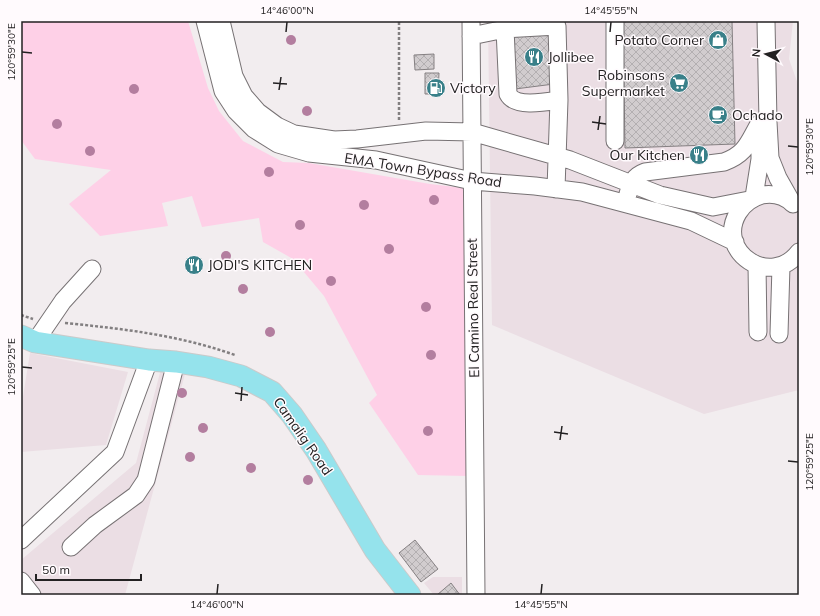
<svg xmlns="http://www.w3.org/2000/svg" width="820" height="616" font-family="Mulish,sans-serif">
<defs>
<pattern id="building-cross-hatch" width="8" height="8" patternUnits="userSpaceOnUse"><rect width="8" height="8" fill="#d1ccce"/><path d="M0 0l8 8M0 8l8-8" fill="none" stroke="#b3afb1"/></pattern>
</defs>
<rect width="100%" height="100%" fill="#f2edef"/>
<path fill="#ebdee4" d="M488,21H793L789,59L799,87V390L704,414L492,325Z
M30,353L128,372L106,445L21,452V409Z
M161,369L185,374L125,595H21V560L136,463Z
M433,577H462V595H434L424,583Z"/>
<path fill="#fed0e7" d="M21,21H188L208,88L219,111L243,141L283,162L309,163L430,184L463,188L468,476L418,475L369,403L377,395L324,296L293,259L263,242L259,218L202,227L192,196L162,203L168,226L100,236L69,204L111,170L35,159L21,140Z"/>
<path fill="url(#building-cross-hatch)" stroke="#858082" d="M623,21H732L735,144L625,148Z
M554,28V84L515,89L514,30Z
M434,54V69L415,70L414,55Z
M425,73H439L438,94H425Z
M415,540L438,569L421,582L399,553Z
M451,583L460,595H437Z"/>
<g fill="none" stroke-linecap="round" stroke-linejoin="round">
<defs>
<path id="minor" d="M205,21L223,91L236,111L254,129L278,144L309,153L376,160L472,181L535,186L582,192L691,221L735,242
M221,21L234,76L244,96L258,112L277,126L294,134L334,140L357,139L426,131L472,132L570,160L660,195L713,207L749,200
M471,21L476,595
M766,21L768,122L770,158L778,178L791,201
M505,29L557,26L559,100
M471,36L505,29L508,94C515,108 546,102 559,100L556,189
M615,141V21
M628,194C631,183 634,176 645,172L724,162C746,154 748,143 759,124L768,122
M754,197L760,159V141
M793,204C785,196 773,193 762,195C751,198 744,203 738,213C715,252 771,289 799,252
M757,265L758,332
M779,334L781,266
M35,342L63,301L92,269
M21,540L115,452L149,360
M71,547L95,525L136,495L146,480L176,362
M21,581L32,595"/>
<path id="major" d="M21,336L35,342L149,360L176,362L208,367L241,376L272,392L292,415L316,450L375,550L410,595"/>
</defs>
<use href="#minor" stroke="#777274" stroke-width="19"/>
<use href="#major" stroke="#cacaca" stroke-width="23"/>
<path stroke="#827f80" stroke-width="2.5" stroke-dasharray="3 2" stroke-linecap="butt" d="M399,120V21
M21,315L33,319
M65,323C125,329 178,335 235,355"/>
<use href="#minor" stroke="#fff" stroke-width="17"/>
<use href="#major" stroke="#95e3ec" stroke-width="21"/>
</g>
<g fill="#b37e9f">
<circle cx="291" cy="40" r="5"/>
<circle cx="134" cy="89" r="5"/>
<circle cx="307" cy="111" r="5"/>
<circle cx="57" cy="124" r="5"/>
<circle cx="90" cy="151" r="5"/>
<circle cx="269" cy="172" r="5"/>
<circle cx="434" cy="200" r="5"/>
<circle cx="364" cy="205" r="5"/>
<circle cx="300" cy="225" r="5"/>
<circle cx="389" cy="249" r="5"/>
<circle cx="226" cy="256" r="5"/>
<circle cx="331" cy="281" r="5"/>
<circle cx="243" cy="289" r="5"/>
<circle cx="426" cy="307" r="5"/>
<circle cx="270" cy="332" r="5"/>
<circle cx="431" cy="355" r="5"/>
<circle cx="182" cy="393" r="5"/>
<circle cx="203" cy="428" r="5"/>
<circle cx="428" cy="431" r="5"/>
<circle cx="190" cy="457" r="5"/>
<circle cx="251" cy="468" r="5"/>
<circle cx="308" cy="480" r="5"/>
</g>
<path fill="none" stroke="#232122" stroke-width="1.5" d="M286,32L287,22M610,32L611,22M22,52L32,53M273,83L287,84M279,90L281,77M592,122L606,124M598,130L600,116M788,146L798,147M22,367L32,368M235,393L248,395M241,401L242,387M554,432L568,434M560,440L562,426M788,461L798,462M217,594L218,584M541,594L542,584"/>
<defs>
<symbol id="shop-disc" viewBox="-11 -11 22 22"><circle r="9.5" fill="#398089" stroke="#fffafd"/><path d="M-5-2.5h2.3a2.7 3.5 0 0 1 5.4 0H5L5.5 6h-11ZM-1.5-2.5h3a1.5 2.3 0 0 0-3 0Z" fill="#fff"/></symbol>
<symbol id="restaurant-disc" viewBox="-11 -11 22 22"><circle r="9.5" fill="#398089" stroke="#fffafd"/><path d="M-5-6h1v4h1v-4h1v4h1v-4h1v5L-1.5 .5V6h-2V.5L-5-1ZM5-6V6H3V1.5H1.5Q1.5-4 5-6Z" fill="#fff"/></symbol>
<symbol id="supermarket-disc" viewBox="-11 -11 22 22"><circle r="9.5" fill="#398089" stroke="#fffafd"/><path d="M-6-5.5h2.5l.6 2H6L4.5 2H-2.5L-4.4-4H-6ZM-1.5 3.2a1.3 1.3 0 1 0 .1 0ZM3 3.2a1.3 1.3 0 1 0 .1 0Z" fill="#fff"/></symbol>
<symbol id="fuel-disc" viewBox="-11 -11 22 22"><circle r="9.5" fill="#398089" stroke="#fffafd"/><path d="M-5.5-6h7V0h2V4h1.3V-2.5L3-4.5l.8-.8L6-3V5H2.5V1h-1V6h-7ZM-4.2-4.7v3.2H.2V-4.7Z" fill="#fff"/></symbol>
<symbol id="cafe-disc" viewBox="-11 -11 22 22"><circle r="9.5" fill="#398089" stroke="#fffafd"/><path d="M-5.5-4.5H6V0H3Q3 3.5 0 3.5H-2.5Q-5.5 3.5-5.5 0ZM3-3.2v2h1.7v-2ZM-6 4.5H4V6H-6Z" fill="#fff"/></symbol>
</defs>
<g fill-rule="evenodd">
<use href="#shop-disc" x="707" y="29" width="22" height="22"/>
<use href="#restaurant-disc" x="523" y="46" width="22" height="22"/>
<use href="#supermarket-disc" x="668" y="72" width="22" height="22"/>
<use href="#fuel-disc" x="425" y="77" width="22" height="22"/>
<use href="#cafe-disc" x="707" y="104" width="22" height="22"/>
<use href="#restaurant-disc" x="688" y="144" width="22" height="22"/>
<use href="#restaurant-disc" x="183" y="254" width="22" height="22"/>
</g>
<g text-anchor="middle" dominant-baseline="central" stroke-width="3" stroke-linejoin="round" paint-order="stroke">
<g font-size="14" fill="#232122" stroke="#fffafd" text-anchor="start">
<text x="704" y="40" text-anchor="end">Potato Corner</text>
<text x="548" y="57">Jollibee</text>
<text x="665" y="75" text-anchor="end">Robinsons<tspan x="665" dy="16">Supermarket</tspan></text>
<text x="450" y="88">Victory</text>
<text x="732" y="115">Ochado</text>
<text x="685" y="155" text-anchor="end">Our Kitchen</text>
<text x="208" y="265">JODI'S KITCHEN</text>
</g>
<g font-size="14" fill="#232122" stroke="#fffafd">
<text transform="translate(423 170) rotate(9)">EMA Town Bypass Road</text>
<text transform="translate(473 308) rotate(-91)">El Camino Real Street</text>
<text transform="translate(303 436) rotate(55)">Camalig Road</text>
</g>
</g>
<rect width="820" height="616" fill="none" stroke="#fffafd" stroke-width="44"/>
<g transform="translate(766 54) rotate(277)" stroke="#fffafd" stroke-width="3" paint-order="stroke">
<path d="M0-3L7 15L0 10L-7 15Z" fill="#232122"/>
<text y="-6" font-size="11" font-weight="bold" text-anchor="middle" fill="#232122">N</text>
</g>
<path d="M36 574v6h105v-6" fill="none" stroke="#232122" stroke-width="2"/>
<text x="42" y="574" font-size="12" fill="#232122" stroke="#fffafd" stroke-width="3" paint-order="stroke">50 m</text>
<rect x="22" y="22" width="776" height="572" fill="none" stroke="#232122" stroke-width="1.5"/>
<g font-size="10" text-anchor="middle" fill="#232122">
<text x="287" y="14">14°46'00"N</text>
<text x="611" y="14">14°45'55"N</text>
<text transform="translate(11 52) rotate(-90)" y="4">120°59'30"E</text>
<text transform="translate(809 147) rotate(-90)" y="4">120°59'30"E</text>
<text transform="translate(11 367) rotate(-90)" y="4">120°59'25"E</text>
<text transform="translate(809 462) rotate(-90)" y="4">120°59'25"E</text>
<text x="217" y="608">14°46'00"N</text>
<text x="541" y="608">14°45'55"N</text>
</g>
</svg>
